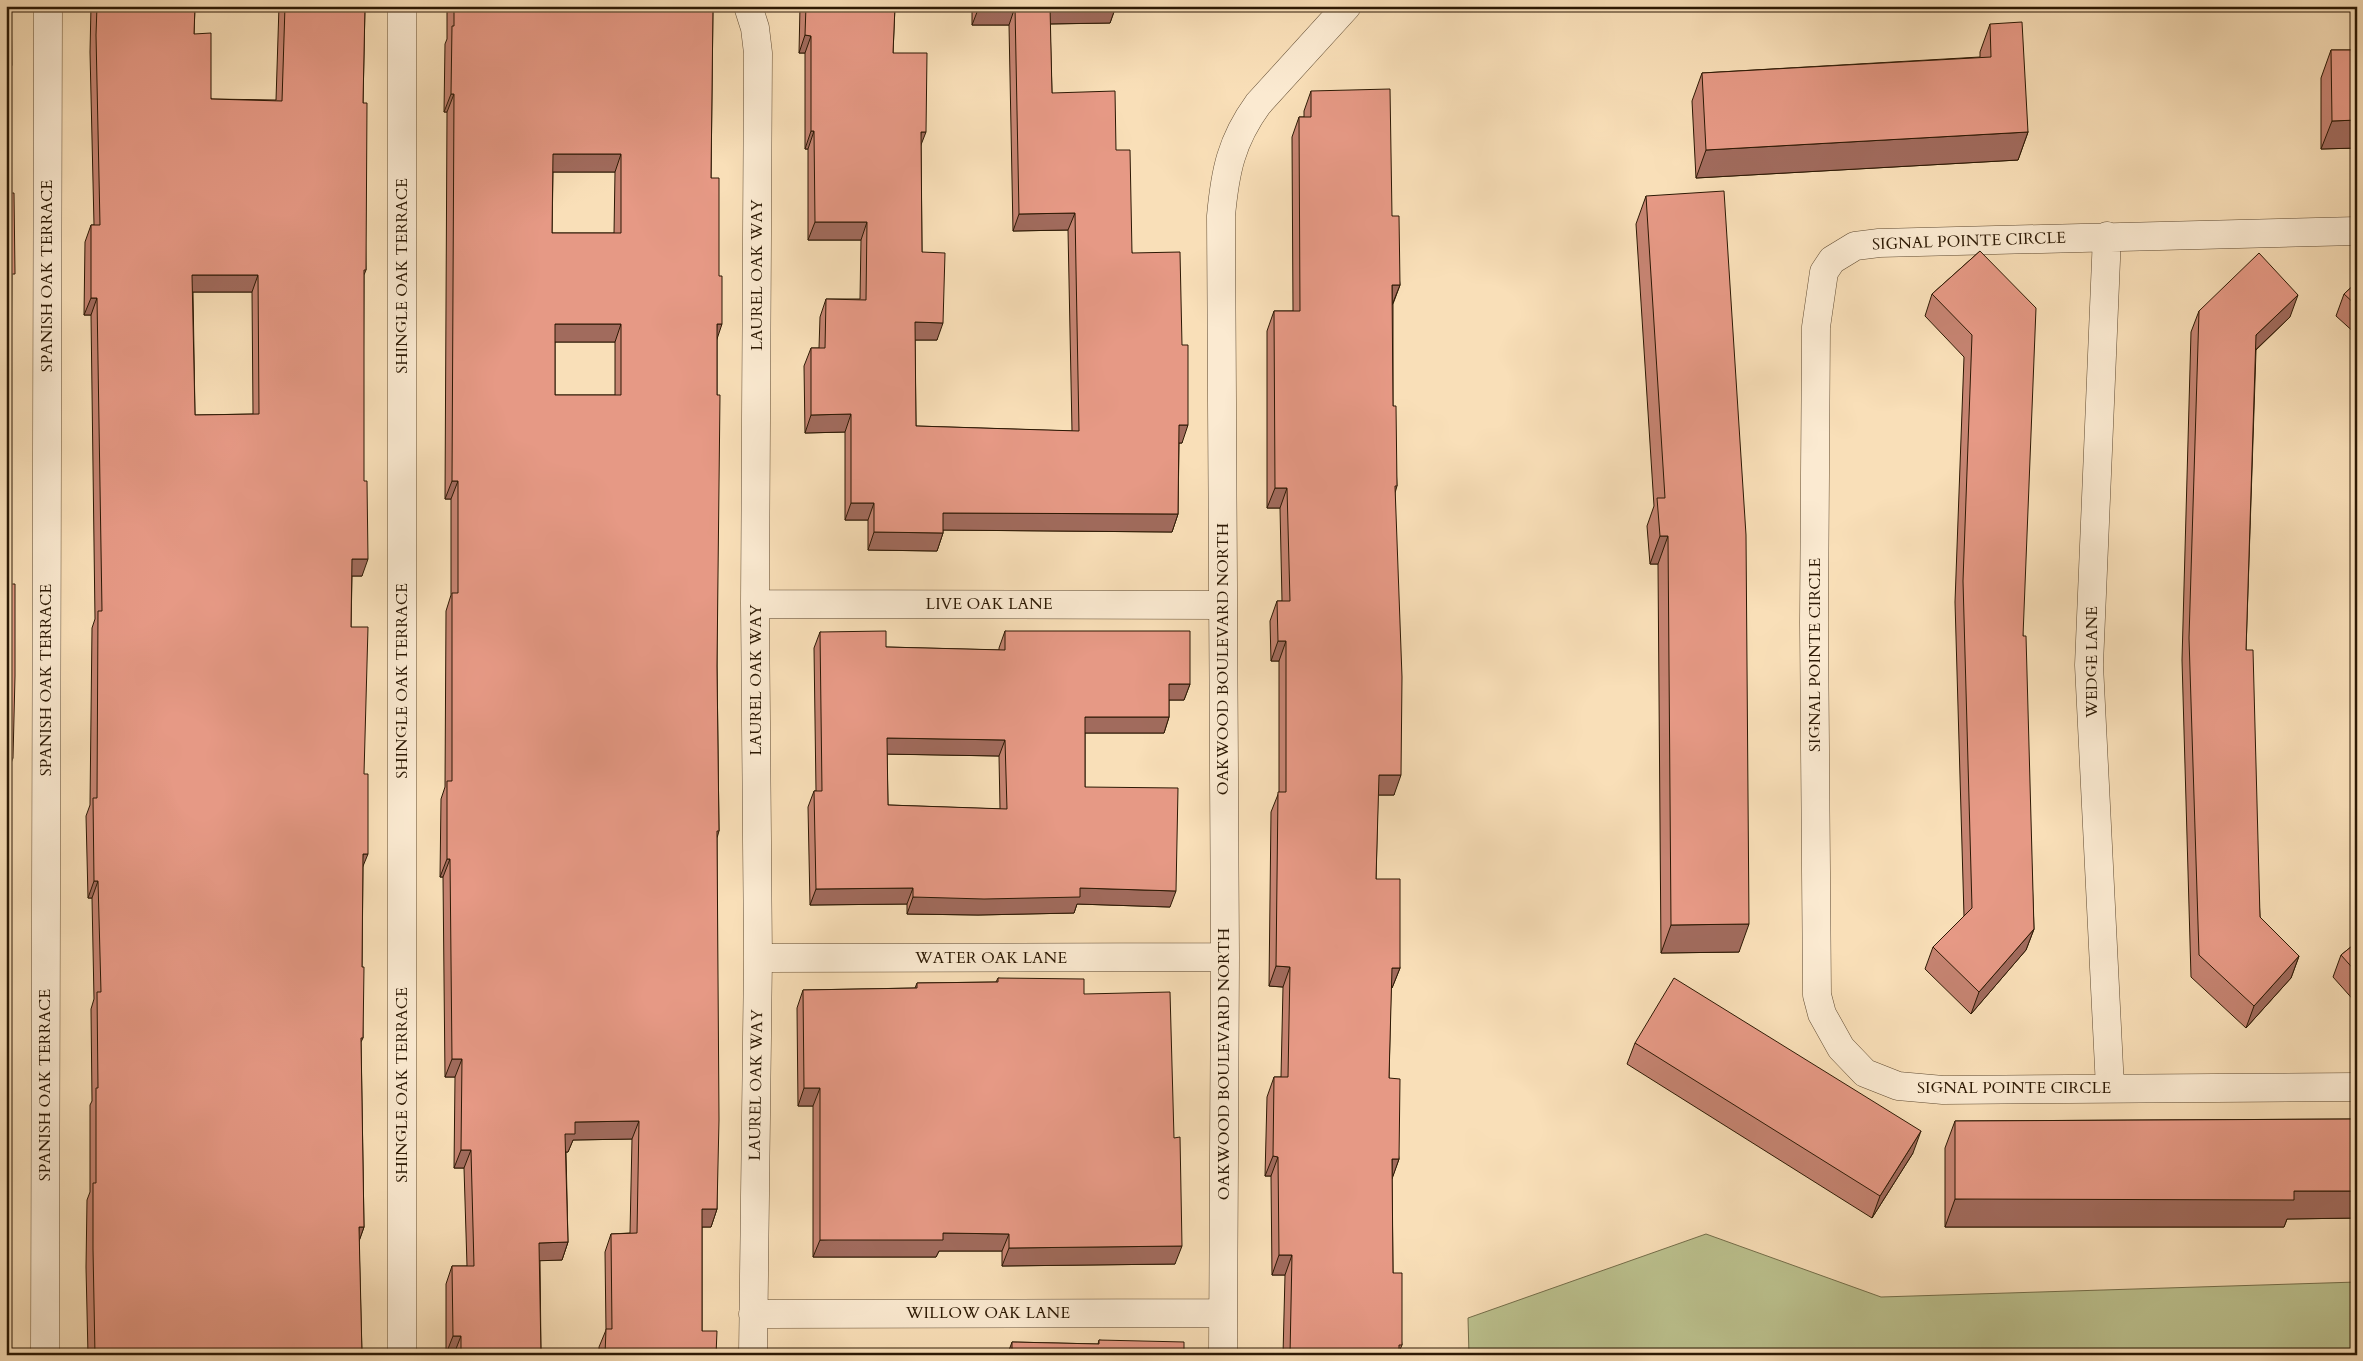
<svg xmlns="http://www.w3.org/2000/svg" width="2363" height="1361" font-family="Cardo,serif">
<rect width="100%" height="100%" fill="#f9dfb8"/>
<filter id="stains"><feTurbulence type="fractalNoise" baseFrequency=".004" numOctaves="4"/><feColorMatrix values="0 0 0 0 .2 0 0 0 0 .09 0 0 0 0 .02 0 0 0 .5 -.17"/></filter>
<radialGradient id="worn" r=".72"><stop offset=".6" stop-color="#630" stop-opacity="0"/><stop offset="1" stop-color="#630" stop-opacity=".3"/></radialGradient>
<path fill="#bcc28f" stroke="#746e4a" d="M1706,1234L1881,1297L2357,1282V1355H1469L1468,1318Z"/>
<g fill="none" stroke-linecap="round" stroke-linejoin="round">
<defs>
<path id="street" d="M402,6V1355
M748,6L755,28L758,53L755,604L758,958L753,1355
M2357,231L1879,243L1855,246L1832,260L1824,272L1816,327L1814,623L1817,995L1822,1014L1841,1048L1865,1073L1898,1086L1943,1090L2357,1087
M2107,236L2089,665L2110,1088
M755,604L1223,605
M758,958L1225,957
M753,1314L1223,1313
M45,1355L48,6
M1223,1355L1225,957L1221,216C1225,172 1231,141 1258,104L1347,6"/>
</defs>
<use href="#street" stroke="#5f4a31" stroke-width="29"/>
<use href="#street" stroke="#fbead1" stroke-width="28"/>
</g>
<path fill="#c68472" stroke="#2c1904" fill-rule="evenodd" d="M91,6H195L194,34L211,99L276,100L279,6H365L363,103L366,270L364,275L362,576H352L351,627L363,867L362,967L363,1038L361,1042L364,1227L359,1241L362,1355H88L86,1267L87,1200L90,1192V1105L92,1101L91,1009L94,999L92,898H88L86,816L90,805L92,628L95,619L91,315H84L85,242L91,225H94L90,52ZM193,292H252L253,414L195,415Z
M447,6H713L711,178L717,339V666L719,831L717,838V1209L711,1227H702V1331L716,1355H599V1347L606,1330L605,1252L611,1234L630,1233L632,1139L573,1140L568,1152H566L568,1242L562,1260H540L541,1355H454V1354H446V1284L452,1266H467L464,1168H454L455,1077H445L443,877H440L441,799L445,787L446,611L451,595V499H445L447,112H444L445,44L447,39ZM553,172H615L614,233H552ZM555,342H615V395H555Z
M800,6H895L893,53L921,145L922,252L937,340H915L916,426L1072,431L1068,230L1013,231L1009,25H972V6H1116L1110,23L1050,24L1052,93L1116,150L1132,253L1182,443H1179L1178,514L1172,532L943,530V533L937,551L868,550V520H845V432L805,433L804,366L811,348H819L820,317L826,299H860L861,240H808V149H805V53H799Z
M1990,24L2028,132L2018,160L1696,178L1692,101L1702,73L1980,57V52Z
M2331,50H2357V148L2321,149V78Z
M1311,91L1392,216L1400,285L1393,304V406L1397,486L1395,493L1394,795H1378L1376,879L1400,968L1392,988H1391L1389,1078L1399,1159L1392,1178L1393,1273L1402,1345L1399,1352V1355H1283L1285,1275H1272L1271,1176H1265L1267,1097L1274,1077H1281L1283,987L1269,986L1271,812L1279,792V661H1271L1270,621L1277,601H1282L1280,508H1267V331L1274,311H1293L1292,137L1299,117H1304V111Z
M1646,196L1739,952L1661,953L1658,564H1650L1647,526L1654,506L1636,224Z
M1980,251L2023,636L2034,929L2026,950L1971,1014L1925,969L1933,947L1964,916L1955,602L1964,357L1925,316L1932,294Z
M2357,282V335L2336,316L2344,294Z
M2199,311L2290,317L2256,350L2246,650L2260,917L2299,956L2291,978L2246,1028L2191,977L2182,660L2191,332Z
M1005,631L1190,684L1184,700H1169V717L1164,733H1085V787L1170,907L1077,904L1074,913L978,915L907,914V904L810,905L808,807L814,791H816L814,648L820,632L886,647L999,650V648ZM887,754L999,756L1000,809L888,805Z
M2357,942V1004L2333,977L2341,955Z
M998,978L1084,994L1175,1264L1002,1266V1251H939L936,1257H813V1106H798L797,1008L803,990L915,988L917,983L996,982Z
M1635,1043L1913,1153L1872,1218L1627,1064Z
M2357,1119V1218L2287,1219L2284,1227H1945V1148L1955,1121Z
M1099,1340L1184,1355H908L909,1352L1008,1353L1012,1342L1098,1344Z"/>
<path fill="#a16b5d" stroke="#2c1904" d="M1050,6H1116L1110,23L1043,24Z
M2132,6H2180V8Z
M979,7H1015L1009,25H972Z
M805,35L811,36L805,53H799Z
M7,65H12L6,80Z
M451,94H454L447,112H444Z
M2357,120V148L2321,149L2332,121Z
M811,131H814L808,149H805Z
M921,132H926L919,150Z
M2028,132L2018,160L1696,178L1706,150Z
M553,154H621L615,172H547Z
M1075,213L1068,230L1013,231L1019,214Z
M815,222H867L861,240H808Z
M192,275H258L252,292H186Z
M1392,285H1400L1392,305Z
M2298,295L2290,317L2248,357L2256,335Z
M91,298H97L91,315H84Z
M915,322L943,323L937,340H908Z
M555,324H621L615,342H549Z
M717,324H722L716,342Z
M851,414L845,432L805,433L811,415Z
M1179,425H1188L1182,443H1173Z
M6,472H10L6,482Z
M452,481H458L451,499H445Z
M1275,488H1287L1280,508H1267Z
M851,503H874L868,520H845Z
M943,513L1178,514L1172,532L937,530Z
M874,532L943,533L937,551L868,550Z
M1660,536H1668L1658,564H1650Z
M352,559H368L362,576H346Z
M1278,641H1286L1279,661H1271Z
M1169,684H1190L1184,700H1164Z
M1085,717H1169L1164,733H1079Z
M887,738L1005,740L999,756L881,754Z
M6,758H13L6,777Z
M1379,775H1401L1394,795H1372Z
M363,854H368L361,871Z
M447,859H450L443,877H440Z
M94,881H98L92,898H88Z
M913,888L907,904L810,905L816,889Z
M1080,888L1176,891L1170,907L1077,904L1074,913L978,915L907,914L913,897Z
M1749,924L1739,952L1661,953L1671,925Z
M2034,929L2026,950L1971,1014L1979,992Z
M2299,956L2291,978L2246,1028L2254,1006Z
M1276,966L1290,967L1283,987L1269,986Z
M1392,968H1400L1392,988H1384Z
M452,1059H462L455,1077H445Z
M804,1088H820L813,1106H798Z
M639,1121L632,1139L573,1140L568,1152H558L565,1134L575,1122Z
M1921,1131L1913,1153L1872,1218L1880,1196Z
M461,1150H471L464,1168H454Z
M1273,1156L1278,1157L1271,1176H1265Z
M1392,1159H1399L1392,1179Z
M2294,1191H2357V1218L2287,1219L2284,1227H1945L1955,1199Z
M702,1209H717L711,1227H695Z
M359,1227H364L358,1244Z
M943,1233L1009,1234L1002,1251H939L936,1257H813L820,1240Z
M568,1242L562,1260L533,1261L539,1243Z
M1182,1246L1175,1264L1002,1266L1009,1248Z
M1279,1255H1292L1285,1275H1272Z
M453,1336H461L454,1354H446Z"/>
<path fill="#e69985" stroke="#2c1904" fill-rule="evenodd" d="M6,6H11L12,65H7L9,193H14L15,274H12L10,472H6Z
M97,6H195L194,34L211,33V99L282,101L285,6H365L363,103H367L366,270H364V481H367L368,559H352L351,627H368L364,774H368V854H363L362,967H364L363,1038H361L364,1227H359L362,1355H95L93,1249V1183H96V1088H98L97,992H101L98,881H94L93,798H97L98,611H102L97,298H91V225H100L96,35ZM192,275H258L259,414L195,415Z
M454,6H713L711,178H719V276H722V324H717V395H720L717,666L719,831H717L719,1120L717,1209H702V1331H717L716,1355H605L606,1329H612L611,1234L637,1233L639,1121L575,1122V1134H565L568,1242L539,1243L541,1355H461V1336H453L452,1266H474L471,1150H461L462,1059H452L450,859H447V781H452V593H458V481H452L454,94H451L452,26H454ZM553,154H621V233H552ZM555,324H621V395H555Z
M806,6H895L893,53H927L926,132H921L922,252L945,253L943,323L915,322L916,426L1079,431L1075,213L1019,214L1015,7H979V6H1059H1050L1052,93L1115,91L1116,150H1130L1132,253L1180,252L1182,345H1188V425H1179L1178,514L943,513V533L874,532V503H851V414L811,415V348H825L826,299L866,300L867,222H815L814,131H811V36L805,35Z
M2022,22L2028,132L1706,150L1702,73L1991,57L1990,24Z
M2331,50H2357V120L2332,121Z
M1390,89L1392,216H1399L1400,285H1392L1393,406H1396L1397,486H1395L1402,677L1401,775H1379L1376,879H1400V968H1392L1389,1078L1400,1079L1399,1159H1392L1393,1273H1402V1345H1399V1355H1290L1292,1255H1279L1278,1157L1273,1156L1274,1077H1288L1290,967L1276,966L1278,792H1286V641H1278L1277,601H1290L1287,488H1275L1274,311H1300L1299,117H1311V91Z
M1724,191L1746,535L1749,924L1671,925L1668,536H1660L1657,498H1665L1646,196Z
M1980,251L2036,308L2023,636H2026L2034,929L1979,992L1933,947L1972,908L1963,581L1972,335L1932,294Z
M2259,253L2298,295L2256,335L2246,650H2253L2260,917L2299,956L2254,1006L2199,955L2189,638L2199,311Z
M2357,282V306L2344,294Z
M6,584H15V676L13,758H6Z
M886,631V647L1005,650V631H1190V684H1169V717H1085V787L1178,788L1176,891L1080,888V897L984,899L913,897V888L816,889L814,791H822L820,632ZM887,738L1005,740L1007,809L888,805Z
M6,872H7L6,959Z
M2357,942V973L2341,955Z
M998,978L1084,979V994L1170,992L1174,1138L1180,1137L1182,1246L1009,1248V1234L943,1233V1240H820V1088H804L803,990L917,988V983L998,982Z
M1674,978L1921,1131L1880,1196L1635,1043Z
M2357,1119V1191H2294V1200L1955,1199V1121Z
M6,1158H9L8,1257H11V1355H6Z
M1099,1340L1184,1342V1355H909V1352L1012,1353V1342L1099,1344Z"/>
<g text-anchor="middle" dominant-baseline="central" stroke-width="4" stroke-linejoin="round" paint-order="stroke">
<g font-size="16" fill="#2c1904" stroke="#fbead1">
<text transform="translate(1969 241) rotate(-2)">SIGNAL POINTE CIRCLE</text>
<text transform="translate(757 275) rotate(-90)">LAUREL OAK WAY</text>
<text transform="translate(47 276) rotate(-90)">SPANISH OAK TERRACE</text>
<text transform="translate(402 276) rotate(-90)">SHINGLE OAK TERRACE</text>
<text x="989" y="604">LIVE OAK LANE</text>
<text transform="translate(1815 655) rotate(-90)">SIGNAL POINTE CIRCLE</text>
<text transform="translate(1223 659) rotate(-90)">OAKWOOD BOULEVARD NORTH</text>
<text transform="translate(2092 662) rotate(-90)">WEDGE LANE</text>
<text transform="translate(46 680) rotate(-90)">SPANISH OAK TERRACE</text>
<text transform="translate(756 680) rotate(-90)">LAUREL OAK WAY</text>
<text transform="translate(402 681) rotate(-90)">SHINGLE OAK TERRACE</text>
<text x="991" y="958">WATER OAK LANE</text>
<text transform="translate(1224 1064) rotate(-90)">OAKWOOD BOULEVARD NORTH</text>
<text transform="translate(45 1085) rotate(-90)">SPANISH OAK TERRACE</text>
<text transform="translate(402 1085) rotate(-90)">SHINGLE OAK TERRACE</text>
<text transform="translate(756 1085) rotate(-89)">LAUREL OAK WAY</text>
<text x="2014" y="1088">SIGNAL POINTE CIRCLE</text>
<text x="988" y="1313">WILLOW OAK LANE</text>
</g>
</g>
<rect width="2363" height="1361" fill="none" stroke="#f9dfb8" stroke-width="25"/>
<rect x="8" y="8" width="2348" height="1346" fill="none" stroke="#2c1904" stroke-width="2.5"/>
<rect x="12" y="12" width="2338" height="1336" fill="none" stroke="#2c1904"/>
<rect width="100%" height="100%" filter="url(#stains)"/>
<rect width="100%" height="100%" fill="url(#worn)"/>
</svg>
